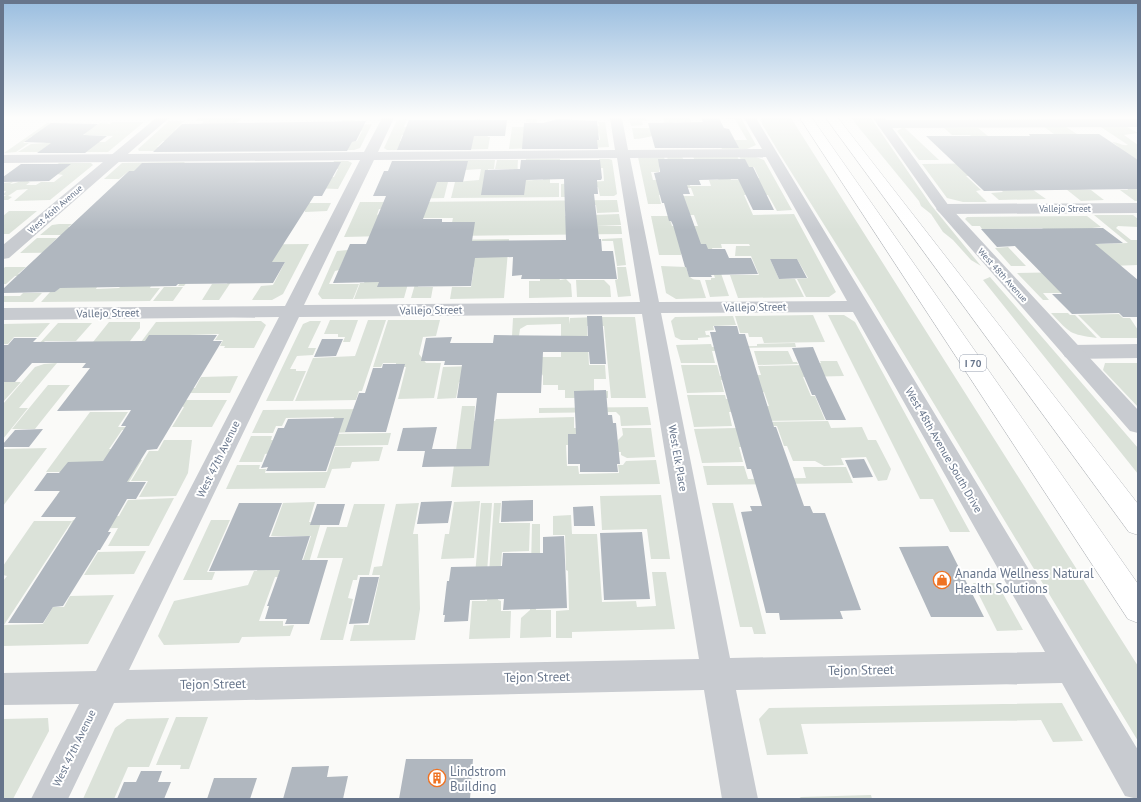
<svg xmlns="http://www.w3.org/2000/svg" width="1141" height="802" font-family="'PT Sans',sans-serif">
<rect width="100%" height="100%" fill="#fafaf8"/>
<path fill="#dbe2d9" d="M198,118H241L228,132L204,140L163,141L157,147L190,146L185,151H139L138,149L169,121H184L175,130L193,133L204,121H195Z
M629,118H690L691,122H675L665,125L663,118H646L647,121H642L643,125L631,126Z
M720,118H741L756,145L747,149H722L718,140H747L735,119Z
M761,118H791L1138,666V741L873,303L778,151L762,124Z
M851,118H871L931,205L981,266L971,260L953,240L943,232L931,214L921,206L919,201Z
M407,119L404,127H409L406,135H402L400,141L404,142L401,150H387L384,148L397,120Z
M480,119L479,124L488,137H490L488,149L446,150L466,125L468,120Z
M526,119H537L536,132L523,135V140L533,148L509,149L512,127H528L529,122H526Z
M343,120H355L340,143L357,141L362,131H355L358,125L372,124L360,148L354,150H311L339,126Z
M112,122H144L108,152H74L97,142H105L113,136L88,135L75,142L85,134H67C81,125 87,133 100,123L110,124Z
M598,122H605L609,147L590,148L592,140H600L599,134L591,126H599Z
M47,123L58,124L38,136H32L23,143H29L16,152L4,153Z
M1044,127H1066L1077,134L1119,147L1112,142C1118,142 1122,146 1128,145L1101,127H1127L1138,133L1124,135L1138,145V159H1102L1054,134Z
M632,128H678C664,132 648,139 634,139Z
M902,128H905L939,160H919L897,131Z
M944,128H978L988,136H982L978,142L970,135H952Z
M55,136L54,152H18L31,144L45,143Z
M682,156L683,159H681L690,186H711L709,180H719L697,167L693,156H737L742,166L728,174L731,180L759,178L754,167H745L739,156H753L764,160L792,210L777,211L768,195H744L753,215L794,214L836,292L829,297H806L797,279L808,278L797,259H770L779,279H795L804,297L738,298L730,275H759L751,256H735L736,246H750L749,244H721L722,248H712L729,296L710,297L705,280H711V278H715L709,260L681,253V255H659L651,216H669L672,226H698L694,215H688L682,196H694L691,188H673L675,194L659,195L661,204H648L638,157H664L667,167H659V172H651L653,180L682,179L670,167L667,157Z
M526,159H560V168L550,170V183H559V197L451,198L455,182L479,180L481,169L465,170L446,182H448L444,198L395,199L434,180L440,160H495L494,169H488L487,177L513,173L514,169H495L497,160H518C516,183 522,180 543,180V170L525,169Z
M599,159H609L612,160L617,194L614,196H600L598,187H585L569,197H561V184L604,181L603,168H600Z
M334,161H348L352,163L338,189L311,188L323,178L334,177L338,169L331,168Z
M185,162L176,171H129L119,179H104L122,163Z
M59,163H91L93,165L50,200L14,201L28,189L17,190L8,196L12,197L8,200H3V197L6,195H3L6,191H3V183L13,182L10,184C15,184 30,177 37,175L28,182H30L26,185H36L41,182H54L63,175L57,174L56,165Z
M995,163L1046,199L999,200L991,193L1003,192L987,176H966L981,190L976,191L987,202H963L947,198L922,164Z
M1046,173L1138,188V201H1135L1120,190H1128L1127,188L1078,189L1091,190L1104,200L1081,201Z
M617,200L619,212L597,213L596,205H595L577,211H565V216L619,214L621,225H596L621,226L622,234L449,236L453,218H418L385,236L344,237L360,202H385L382,209H379L377,215L411,202Z
M304,203H331L327,211L305,212Z
M9,211H37L9,234H3V216Z
M1094,215H1133L1138,219V227L1118,226L1116,228L1131,240H1138V265L1110,266L1036,253H1022L1014,245L1056,241L1042,228L982,229L980,226H972L965,219L967,217L1087,216L1101,227L1092,228L1095,230V241L1099,244L1128,243Z
M59,224H72L68,227H75L89,235H40L52,225Z
M37,238H57L43,252H104L20,253Z
M622,238L626,265L617,266L613,241H602V239Z
M509,239L504,298L450,299L452,287H471L474,267L411,273L404,298L354,299L360,283H364L371,266L443,240Z
M309,244L283,294L272,300H252L261,286L273,285L285,262H262L187,282L184,286H178L188,272L189,245Z
M1008,247L1026,266H1011L995,248Z
M348,250L339,270L335,271L329,284H359L353,299H322L318,294L337,251Z
M540,265L559,278L560,280L566,279L571,284L572,297L529,298V281H540Z
M661,266L686,267C689,277 690,280 700,280L706,298L676,299L666,293Z
M5,267H26L18,274H37L35,276H15L6,284H3V269Z
M617,267H626L631,296L618,297L615,280L618,279Z
M1070,272L1087,293H1043L1049,300H1043L1017,273Z
M418,274H421L418,287H433L431,298H411Z
M990,277L1138,448V474L983,280Z
M576,280H604L610,286L611,297H577Z
M65,282L98,285L96,289L119,288L123,284L151,286L150,288H160L150,301L41,302L50,292H55Z
M228,282H231L219,300H202L212,284H227Z
M164,287H183L173,301H153Z
M23,293H42L33,302H3V296H20Z
M1051,313H1068L1070,315H1075L1097,338C1069,334 1071,334 1051,313Z
M1119,314L1123,318H1130L1138,330V338H1101L1078,315Z
M813,315L825,342L764,343L762,337H749L748,333H740L735,316Z
M828,315H844L855,322L970,532H950L933,499H920Z
M733,316L736,325L713,326L714,330L705,331L706,335H709L710,337L698,338V340H681L675,337L671,321L675,317Z
M569,317V324L570,318L597,317L598,326H587L589,365H605L606,379H594V391H608V398H565V390H558V385H543V376L536,362L540,357H561V324L527,325L520,329L519,336H512L513,318Z
M599,317H635L646,398H611L604,326H600Z
M330,320H358L350,342H343L345,337H338V334H324Z
M368,320H386L362,391H359L356,400L295,401L313,358L355,356Z
M388,320H440L436,336L423,337L419,354L426,363H441L434,398L398,399L406,367H396V363H383L381,367H373Z
M261,321L266,325L254,348H224L225,346H220L223,340H215L219,334L189,335L173,357L129,358L156,322Z
M310,321H321L308,348H316L313,355L297,356L290,369H296V371H306L293,401H266L303,324Z
M109,322H140V328L114,362L93,342Z
M50,323L38,337H14L8,344H3V324Z
M58,323H92L76,341H45L41,345H38Z
M795,343L796,347L736,348V351H712L715,363H681L676,345L711,344L712,347L757,346V344Z
M754,351H788L793,362H797L798,364L758,365Z
M820,361H837L844,376L803,377L811,396H815L825,420L765,421L760,407L769,406L764,392H757L746,375H761L758,366L804,365L803,363H821Z
M57,363L19,408H28L3,439V404L35,367L44,364Z
M1105,363H1138V407L1103,370Z
M681,365H717L720,376L745,375L746,379L721,380L724,392L687,393Z
M473,366L489,398H469L471,382H459L456,398L437,399L443,367Z
M238,376L230,393H153L156,388H195L201,377Z
M8,377L5,382H21L3,402V382Z
M48,385H70L35,429H12Z
M687,395H725L726,399H729L759,412H729L732,426L694,427Z
M184,400H227L212,427H172L184,407L181,406Z
M462,406H475L474,421H495L496,419L574,417V428H584L585,445H566L567,466H578L579,474L619,473L618,465H623L626,461L656,460L660,484L451,487Z
M648,407L651,425L621,426L620,416L616,412L539,413V408Z
M366,409L359,432L329,433L334,417L286,418L282,426H276L273,433H252L263,410Z
M90,412H128L118,427H169L168,429L122,430L109,449H120L112,460H142L129,482H104L77,495H57L73,472H46Z
M828,421L831,428L862,427L868,440H876L891,469L887,480L878,481L866,457L841,458L844,465L824,466L815,461H793L787,446H784L777,426H766L765,422Z
M622,428H651L655,457L627,458L621,455V452H617L618,440L623,435Z
M736,428L782,446L739,447L743,462L702,463L694,429Z
M391,433L388,445L333,446L328,434Z
M251,436H272L271,440H277L273,453L265,454L262,462H239Z
M164,440H192L188,473L176,496L139,497L148,481H131L149,451H158Z
M335,447H383L379,461L352,462L350,468L332,469L325,488L226,489L237,465H260L259,469H266L265,473L327,472Z
M47,448L3,506V449Z
M703,466H744L748,479L806,478L803,467H846L853,483L707,485Z
M661,495L670,559H651L647,529L602,530L600,496Z
M174,498L149,546H108L118,528L68,529L73,520H111L113,516H119L128,500Z
M480,501L474,558L441,559L445,534H449L454,502Z
M315,502L309,522H321L308,566H301L311,536H271L283,503Z
M419,503L413,534H418L420,609L415,640L350,641L354,625H369L380,575H372L374,567L382,566L396,504Z
M481,503H492L485,600H473Z
M494,503H501L499,523H530L529,551L502,552L498,600L501,601V611H511L510,638L469,639L472,601H487Z
M712,503H733L766,634H754L752,627H740Z
M354,504H385L369,575H358L357,580H353L348,598L353,599L343,640H320L343,558H317L327,527H347Z
M571,515L572,534H597L602,602L636,601L637,607L656,606L652,572H666L675,629L572,632V638H556V611L569,610L568,571L566,570L565,535H553V516Z
M211,520H230L207,572H215L212,580H183Z
M34,521H72L4,625L43,624L53,607H64L70,596L114,595L88,644L3,646V581L7,576L3,575V566Z
M532,524H540V572H537L536,610H551V637L520,638L521,618L530,610Z
M146,551L134,574L84,575L98,552Z
M261,559L294,577H275L259,621H283V626L294,625L290,636L242,637L239,643L164,645L158,636L174,601L248,585L254,571H257Z
M973,583H997L1023,630L997,631Z
M1062,703L1083,741L1053,742L1041,720L801,724L808,754L767,755L759,719L769,708Z
M176,717H208L189,769H180L181,765H156Z
M48,718L49,731L13,799H3V719Z
M169,718L149,767H128L114,799H83L115,728L127,719Z
M871,795L872,799H798L801,797Z"/>
<path fill="#b0b7bf" d="M701,118H719L724,128L729,129L739,148H655L648,123L703,122Z
M558,119L597,121L599,140H597L598,149H522L524,123H543Z
M409,120H507L505,136H474L471,150H397Z
M366,121L356,141L352,142L347,151L153,152L182,124Z
M51,123L98,124L83,135L107,136L85,153H37L51,143L24,142Z
M1029,134H1099L1138,160V189L984,191L926,136H1030Z
M658,159H745L749,167H753L774,210H753L738,179L699,180L701,185H687L690,194H683L701,244H706L708,249H725L729,258H751L758,274L711,275L712,277H689L686,267H685L673,225L671,221H669L664,203H662L654,173L660,172Z
M521,160H600L602,178L601,180H597L598,194H594L599,239H601L602,251H613L617,279H521L522,275L512,276L513,257L475,258L471,286L377,287L379,282L333,283L350,244H366L386,196H373L384,171H388L392,161H468L463,182H437L423,219H442V222H475L472,241L566,240L564,179L526,180L524,195H481L485,170L520,169Z
M341,162L322,196H314L272,262H285L273,283L178,284L176,286L60,288L55,292L3,293V289L129,171H134L142,163Z
M21,164H71L49,181L3,182V177Z
M1103,228L1123,243L1095,244L1138,280V317H1123L1119,313L1072,314L1052,294H1062L1015,246L997,247L981,229Z
M770,259H797L807,278L779,279Z
M587,316H602L606,364H590L589,352H543L541,393H497L489,466L422,467L425,451H397L403,428L437,427L432,449H471L477,398H457L462,365H444L445,361H421L426,338L452,337L450,343H493L494,335L588,336Z
M714,326H737L739,334H745L774,427H776L804,506H810L813,513H825L861,610L840,611L843,619L780,620L779,613H766L741,512L752,511L750,506H762L751,469H747L722,380L710,332H716Z
M149,335H217L213,341H222L157,449L147,450L127,482H146L136,499H127L108,532H111L100,550H98L63,606L53,607L43,623H8L76,517H41L60,491H34L47,473H59L68,462L103,461L126,426H121L131,410L57,411L90,368H82L86,363H32L15,382H3V345H8L14,338H37L33,342L145,341Z
M322,339H343L336,356L314,357Z
M813,347L826,378L846,420H826L815,395H812L792,348Z
M383,364H405L386,432H345L359,393H365L373,368H382Z
M606,390L608,415H612L613,423H616L620,464H617L618,472H580V464H568V434H576L574,391Z
M344,418L326,471H266L268,467L261,468L278,428H284L288,419Z
M43,429L29,447H3V444L15,430Z
M864,459L873,477L853,478L845,460Z
M533,500V521L501,522L502,501Z
M452,501L448,523L417,524L421,502Z
M239,503H282L269,537L310,536L302,560H328L309,624H285L287,619H265L269,606H267L280,570L209,571Z
M317,504H345L339,525H310Z
M593,506L595,526H574L573,507Z
M642,532L650,599L604,600L600,533Z
M564,536L567,608L503,610L504,599L470,600L468,621L444,622L445,615H443L447,581H449L451,567L502,566L503,553H543V537Z
M948,546L984,617H931L899,547Z
M360,577H379L368,623L349,624Z
M406,759H473L470,799H399Z
M329,766L327,777L348,776L343,799H283L292,767Z
M141,771H162L158,782H171L164,799H117L124,782H136Z
M214,778H257L250,799H207Z"/>
<g fill="none" stroke-linecap="round" stroke-linejoin="round">
<defs>
<path id="motorway" d="M800,118H812L1138,584V623L1128,619Z
M826,118H838L1138,504V535L1129,532Z"/>
</defs>
<use href="#motorway" stroke="#babdc1" stroke-width="1"/>
<path fill="#c8cbd0" fill-rule="evenodd" d="M382,118H394L378,152L615,150L610,118H622L628,150L762,149L744,118H756L1138,750V799L1125,796L1062,683L736,690L758,799H722L704,690L114,703L68,799H31L79,704L3,705V673L96,671L279,317L3,320V308L285,306L360,160L3,163V155L364,152ZM766,157L847,301L659,302L630,158ZM617,158L640,302L304,305L374,160ZM853,312L1045,652L730,658L661,313ZM642,314L699,659L129,670L299,317Z
M1138,119V127L883,128L879,127L877,124L879,121L883,120Z
M1138,203V213L944,214L939,212L936,209L939,206L944,204Z
M1138,344V358L1072,359L1065,357L1062,352L1065,347L1072,345Z"/>
<path fill="#c8cbd0" fill-rule="evenodd" d="M156,118H169L9,258L3,259V245Z
M873,118H885L949,206L1138,410V433L1130,431L939,212Z"/>
<use href="#motorway" fill="#fff" fill-rule="evenodd"/>
</g>
<linearGradient id="sky" x2="0" y2="1"><stop stop-color="#99bddf"/><stop offset="0.51" stop-color="#fdfdfc"/><stop offset="1" stop-color="#fdfdfc" stop-opacity="0"/></linearGradient>
<rect width="1141" height="230" fill="url(#sky)"/>
<defs>
<symbol id="shop-ring" viewBox="-11 -11 22 22"><circle r="9.5" fill="#fff" stroke="#ef7323" stroke-width="1.5"/><path d="M-5-2.5h2.3a2.7 3.5 0 0 1 5.4 0H5L5.5 6h-11ZM-1.5-2.5h3a1.5 2.3 0 0 0-3 0Z" fill="#ef7323"/></symbol>
<symbol id="building-ring" viewBox="-11 -11 22 22"><circle r="9.5" fill="#fff" stroke="#ef7323" stroke-width="1.5"/><path d="M-4-6H4V6H1V3H-1V6H-4ZM-2.5-4.3h1.7v1.8h-1.7ZM.8-4.3h1.7v1.8H.8ZM-2.5-1h1.7V.8h-1.7ZM.8-1h1.7V.8H.8Z" fill="#ef7323"/></symbol>
</defs>
<g fill-rule="evenodd">
<use href="#shop-ring" x="932" y="570" width="20" height="20"/>
<use href="#building-ring" x="427" y="768" width="20" height="20"/>
</g>
<g text-anchor="middle" dominant-baseline="central" stroke-width="4" stroke-linejoin="round" paint-order="stroke">
<g font-size="9" fill="#67758b" stroke="#fff">
<text x="1065" y="208">Vallejo Street</text>
<text transform="translate(55 209) rotate(-41)">West 46th Avenue</text>
<text transform="translate(1003 275) rotate(48)">West 48th Avenue</text>
</g>
<rect fill="#fff" stroke="#959eae" stroke-width="1" x="960" y="355" width="26" height="16" rx="3"/>
<g font-size="10" font-weight="bold" fill="#67758b">
<text x="973" y="363">I 70</text>
</g>
<g font-size="11" fill="#67758b" stroke="#fff">
<text transform="translate(755 307) rotate(-1)">Vallejo Street</text>
<text transform="translate(431 310) rotate(-1)">Vallejo Street</text>
<text transform="translate(108 313) rotate(-1)">Vallejo Street</text>
<text transform="translate(944 450) rotate(60)">West 48th Avenue South Drive</text>
<text transform="translate(678 458) rotate(80)">West Elk Place</text>
<text transform="translate(218 459) rotate(-64)">West 47th Avenue</text>
<text transform="translate(74 748) rotate(-64)">West 47th Avenue</text>
</g>
<g font-size="13" fill="#67758b" stroke="#fff" text-anchor="start">
<text x="955" y="573">Ananda Wellness Natural<tspan x="955" dy="15">Health Solutions</tspan></text>
<text x="450" y="771">Lindstrom<tspan x="450" dy="15">Building</tspan></text>
</g>
<g font-size="13" fill="#67758b" stroke="#fff">
<text transform="translate(861 670) rotate(-1)">Tejon Street</text>
<text transform="translate(537 677) rotate(-1)">Tejon Street</text>
<text transform="translate(213 684) rotate(-1)">Tejon Street</text>
</g>
</g>
<rect width="1141" height="802" fill="none" stroke="#67758b" stroke-width="8"/>
</svg>
